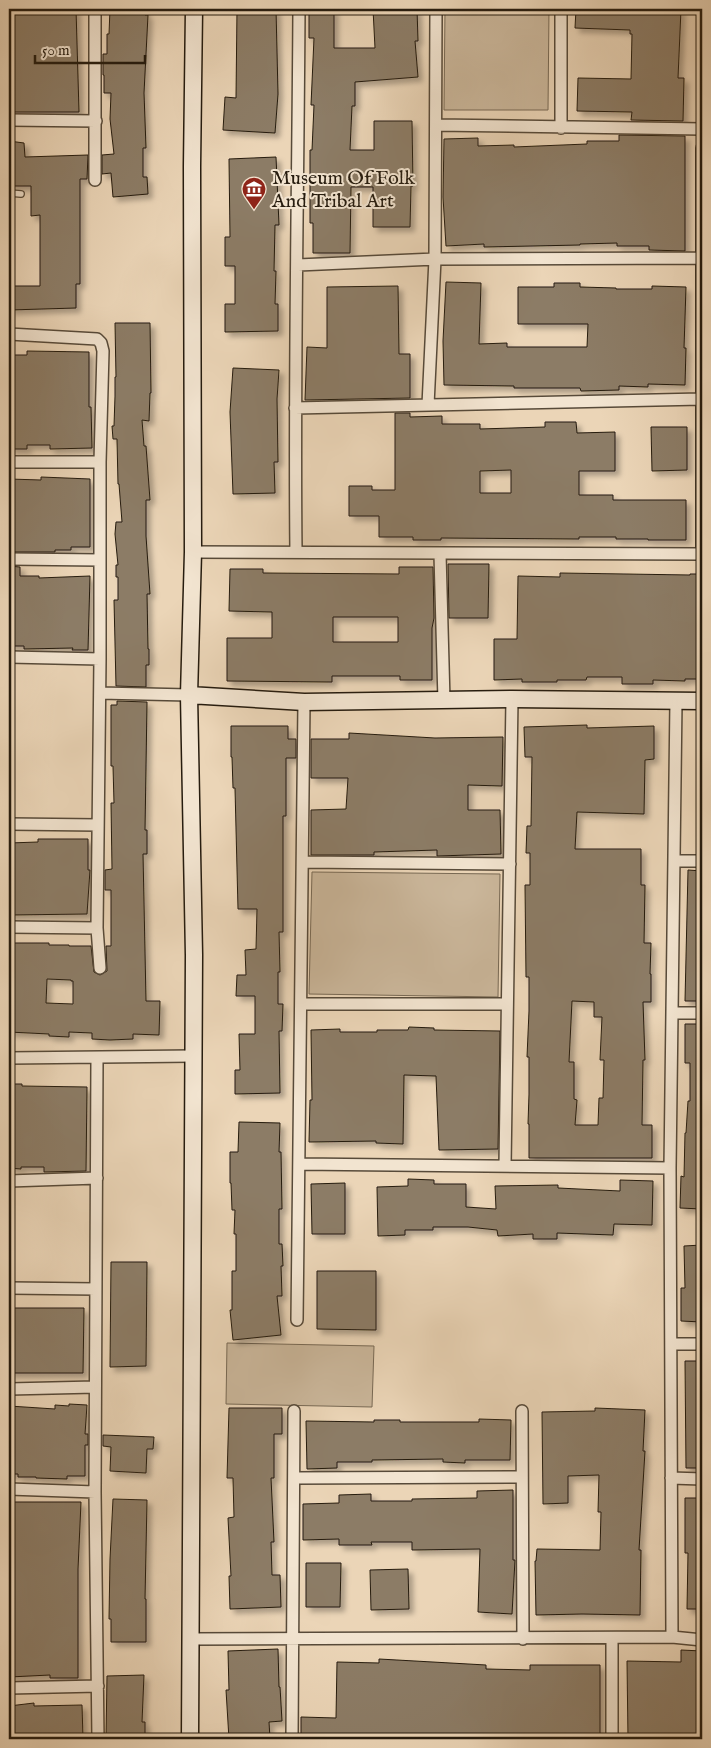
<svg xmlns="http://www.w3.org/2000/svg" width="711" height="1748" font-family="'IM FELL English',serif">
<defs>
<filter id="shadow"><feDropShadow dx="4.5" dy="4.5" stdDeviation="2.5" flood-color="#0004"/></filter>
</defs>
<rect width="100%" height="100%" fill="#ebd5b7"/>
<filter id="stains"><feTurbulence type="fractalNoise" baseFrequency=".004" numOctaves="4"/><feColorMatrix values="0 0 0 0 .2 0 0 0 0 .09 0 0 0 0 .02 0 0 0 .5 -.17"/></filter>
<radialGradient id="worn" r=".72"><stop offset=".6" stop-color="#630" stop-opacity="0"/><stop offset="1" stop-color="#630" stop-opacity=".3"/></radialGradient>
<path fill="#cab69a" stroke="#786954" d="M445,9H549L548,110H444Z
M312,872L500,874L498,997L309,994Z
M227,1343L374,1346L372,1407L226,1404Z"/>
<path fill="#8c7c66" stroke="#261c0f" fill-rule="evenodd" filter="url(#shadow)" d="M9,9H76L79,112H9Z
M110,9H145V15H148L144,93L146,148H143V177H147L148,194L113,197L111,173L102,174V155L114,154L110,119L111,93H104V75H103V54H107V34H109Z
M237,9H276L278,94L275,133L223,130L225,97L236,98Z
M334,9V48H375L373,9H417L418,41H415L418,77L355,82V106H352L350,150H374V121H412L413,186H411L410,227H373V187H351L350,253H313V223H310V150H312L314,105H311L314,38H309V10Z
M576,9H681L678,78H684L683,121L631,120L632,112L577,111L578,78L631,79L632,34H630V30L575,28Z
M619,135L685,136V251L649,250V246H617V243L580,244V245L484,247V244L446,246L443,197L444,139L478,138V146L514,145V147L587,144V141H619Z
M9,141L24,143L25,157L88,155L87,179H80V284H76V308L9,310V286H40V215L31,216V186H9Z
M276,157L279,225H275L274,271H276L275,304H278V331L225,332V304H235V266H225V237H230L229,159Z
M446,282L481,283L479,344L507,343V347H587L588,324H518V287H554V283H580V287L616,288V289H652V286L686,287L684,348H686L685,385L648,384V387L619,386V390L581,391L580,388H514V386L444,385L443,341Z
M398,286L399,354H410V398L305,400L307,347L327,348V287Z
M115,323H150L151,393H150L149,421L142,420L144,446H146L150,500H146V536L150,594H147L148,649H149V665H146V687L116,686L114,600H118V577H116V565H118L115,534L116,522H122L119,484H118L117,439H113L112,426H114L115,396V377H116Z
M27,351L89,352V407H91L92,448L50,449V445H27V449H10L9,355H27Z
M233,368L279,370L277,399L278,462H274L275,493L233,494L230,412Z
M395,413H410V417L442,416V424H480V429L545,427V422H576L577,433L615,432V471H579V495H613V500H686V540H648V539H616V537H579V539L441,538V540H413V537H379V516H349V486H372V490H395ZM511,470V493H480V471Z
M651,427H687V470L652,471Z
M41,477L90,479V547H71V550H55V552H9V479L41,480Z
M448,564H489L488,618H449Z
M9,566L20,567V576H39V578L90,576L88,650H72L73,648L24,649V646H9Z
M399,567H433L434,618L432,628V680H400V676H332V682L227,681V638H272V612L229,611L230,569H263V573L399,574ZM333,617H398V642H333Z
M560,573L690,575V574H702V679H685V681L653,680V684H622V677H587L586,680H557V682H522V679L494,680V639H517L518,576L560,577Z
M117,701L147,702L145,830H147V854H143L146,1001H160L159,1035L133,1034V1039L110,1040L92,1039V1033L69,1032V1037L49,1036V1034L9,1032L10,943H49V945H69V946H91L94,972L100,975L107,971L106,946H111V890H105V870L112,869L111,803H114L113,766H111V705H117ZM47,979L71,980V981H73V1004L46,1003Z
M587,725V728L654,726V759L645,760L644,814L577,812L575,849H641V885H645L644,943H651L650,974H651V1002H643L645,1060H643L642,1125H652V1158H529V1124H528L529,1094V1057H527L529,1011V977H526L525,885H530V853H526L527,826H531L532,757H525L524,727ZM572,1001L594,1002V1017H602L600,1060H604L603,1098H599L598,1125H575L577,1100L574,1099V1062H569Z
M231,726H288V739H296V758H286V816H283V932H279L280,972H278V1004H283L282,1031H279L280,1093L235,1094V1070H240L239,1034H255V996H236L237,975H246L245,950L256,949L257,909H238L235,788H233L232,757H231Z
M349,733L435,738L503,737L502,786L468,785V810H500L501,854L437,856V850L374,852V855H311V810L346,809L348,778H311V739H349Z
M38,839H88V870H90L87,914L9,915V843L38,842Z
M688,870L702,871V1001H685Z
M685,1024H702V1209L680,1208L681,1176L684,1177L685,1133H686L688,1101H690V1063H685Z
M409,1027L434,1028V1030L500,1031L498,1149L439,1150L436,1076L404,1075L403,1144L376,1143V1141L309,1142L310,1100H312L311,1030L340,1029V1032H377V1030H408Z
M9,1084H22V1086L87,1087L86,1171L44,1172V1167H21V1169L9,1168Z
M239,1122L280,1123L279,1152H281L282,1209H279V1244H282L283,1266H281L282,1296H277L281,1335L233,1340L230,1310H232V1271H236V1234H234L235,1210H232L231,1183H230V1152H238Z
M408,1179L434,1180V1184H466V1207L496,1209L495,1186L558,1185V1188L620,1191V1180L653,1181L652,1225L614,1224L613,1235L557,1233V1239H533V1234L498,1236L497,1230L468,1227H433V1230H405V1235L378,1236L377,1187L408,1186Z
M345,1183V1234H312L311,1184Z
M702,1245V1322L681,1321V1288H685L684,1246Z
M111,1262H147L146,1366L110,1367Z
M317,1271H376V1330L317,1329Z
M9,1308H84L83,1373H9Z
M685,1361H702V1468H686Z
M69,1404L87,1405L85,1434H88V1445H85V1476H67V1479L36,1478V1477H18V1474H9V1406L55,1409V1405L69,1406Z
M229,1408H282V1434H274V1478H271L274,1542H271L272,1575H280L281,1607L230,1609L229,1576H231L228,1518L234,1517L233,1478H227Z
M595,1408L645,1410L643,1451H645L639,1550H641L640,1615L582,1614L536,1615L535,1561H536L537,1549L600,1550L601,1512H598L599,1475L568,1476V1503L543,1504L542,1412L595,1411Z
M479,1419L511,1420L510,1460H465V1463L443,1462V1459L372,1460V1462H337V1468L307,1469L306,1421L374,1422V1420H400V1422H479Z
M103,1435L154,1437L153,1449H147L146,1473L110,1471L111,1447L103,1446Z
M513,1490V1560H515L512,1614L478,1612L480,1549L412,1550V1542H371L372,1545H339V1539L303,1540V1504L339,1503V1495L371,1494V1501H412V1499L477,1498V1491Z
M685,1498H702V1609H687L688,1553H685Z
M113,1499L147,1500L145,1599H146V1642H111V1619H109L110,1559Z
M9,1502H81L78,1569V1678H50V1675L9,1677Z
M306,1563H341L340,1607H306Z
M408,1569L409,1609L371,1610L370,1570Z
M278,1649L279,1687H280L282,1721L269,1722L270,1739H229L226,1690H229L228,1651Z
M681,1650L702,1651V1739H628L627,1661L681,1662Z
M379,1659L486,1665V1669L530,1670V1665H600V1739H301V1717L336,1718L337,1662L379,1663Z
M144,1675L142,1722H145V1739H106L107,1676Z
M34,1703V1706L82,1705L83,1739H9V1706Z"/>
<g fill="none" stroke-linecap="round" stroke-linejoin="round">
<defs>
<path id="lane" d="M9,193L21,194"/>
<path id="street" d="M9,120L96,121
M436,125L702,129
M561,128V9
M702,148V553
M95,180V9
M298,265L435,259L701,258
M9,334L97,339L101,343L103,351L100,462V659L97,928L100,968
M428,405L435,259L436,9
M295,408L701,399
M9,462H100
M193,552L702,554
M296,552C294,371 298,190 299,9
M440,554L444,701
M9,559L100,560
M9,657L100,659
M100,693L189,695
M9,824L98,825
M675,861H702
M303,862L510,864
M9,927L97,928
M301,1004H507
M673,1013H702
M9,1058L193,1056
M97,1058L95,1492L98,1739
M299,1164L670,1168
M505,1166L512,699
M9,1181L97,1178
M9,1288L96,1289
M297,1320L304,702
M672,1344H702
M9,1389L95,1387
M522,1411L523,1639
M294,1478L522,1477
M671,1478L702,1479
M9,1489L95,1492
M672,1637L670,1168L676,701
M192,1639L672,1637L702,1640
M612,1639V1739
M9,1688L98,1686
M292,1739L294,1411"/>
<path id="secondary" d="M189,695L304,702L512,699L702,701
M190,1739L194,955L189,695L193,552L192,166L194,9"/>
</defs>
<use href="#lane" stroke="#574a39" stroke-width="8"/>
<use href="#street" stroke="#574a39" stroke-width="14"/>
<use href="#secondary" stroke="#261c0f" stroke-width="19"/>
<use href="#lane" stroke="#f2e4d0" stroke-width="5.5"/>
<use href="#street" stroke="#f2e4d0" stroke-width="11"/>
<use href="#secondary" stroke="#f2e4d0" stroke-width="16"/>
</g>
<defs>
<symbol id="museum-pin" viewBox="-11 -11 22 30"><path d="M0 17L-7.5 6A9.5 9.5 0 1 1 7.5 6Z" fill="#8f2418" stroke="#f2e4d0"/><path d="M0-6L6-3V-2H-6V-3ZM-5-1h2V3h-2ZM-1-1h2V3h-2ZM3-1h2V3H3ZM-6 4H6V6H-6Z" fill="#fff"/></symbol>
</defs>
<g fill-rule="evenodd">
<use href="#museum-pin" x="240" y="175" width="28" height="38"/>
</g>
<g text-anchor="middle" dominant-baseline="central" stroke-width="4" stroke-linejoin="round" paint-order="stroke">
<g font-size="20" fill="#261c0f" stroke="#f2e4d0" text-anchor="start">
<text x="272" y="178">Museum Of Folk<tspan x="272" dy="23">And Tribal Art</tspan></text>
</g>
</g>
<rect width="711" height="1748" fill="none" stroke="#ebd5b7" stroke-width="30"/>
<rect x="10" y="10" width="691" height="1728" fill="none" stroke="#261c0f" stroke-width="2.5"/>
<rect x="15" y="15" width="681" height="1718" fill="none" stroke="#261c0f"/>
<path d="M35 55v8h110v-8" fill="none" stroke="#261c0f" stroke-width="2.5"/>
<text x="42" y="55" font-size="15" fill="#261c0f" stroke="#f2e4d0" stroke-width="4" paint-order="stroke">50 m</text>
<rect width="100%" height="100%" filter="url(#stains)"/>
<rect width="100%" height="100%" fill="url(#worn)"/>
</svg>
